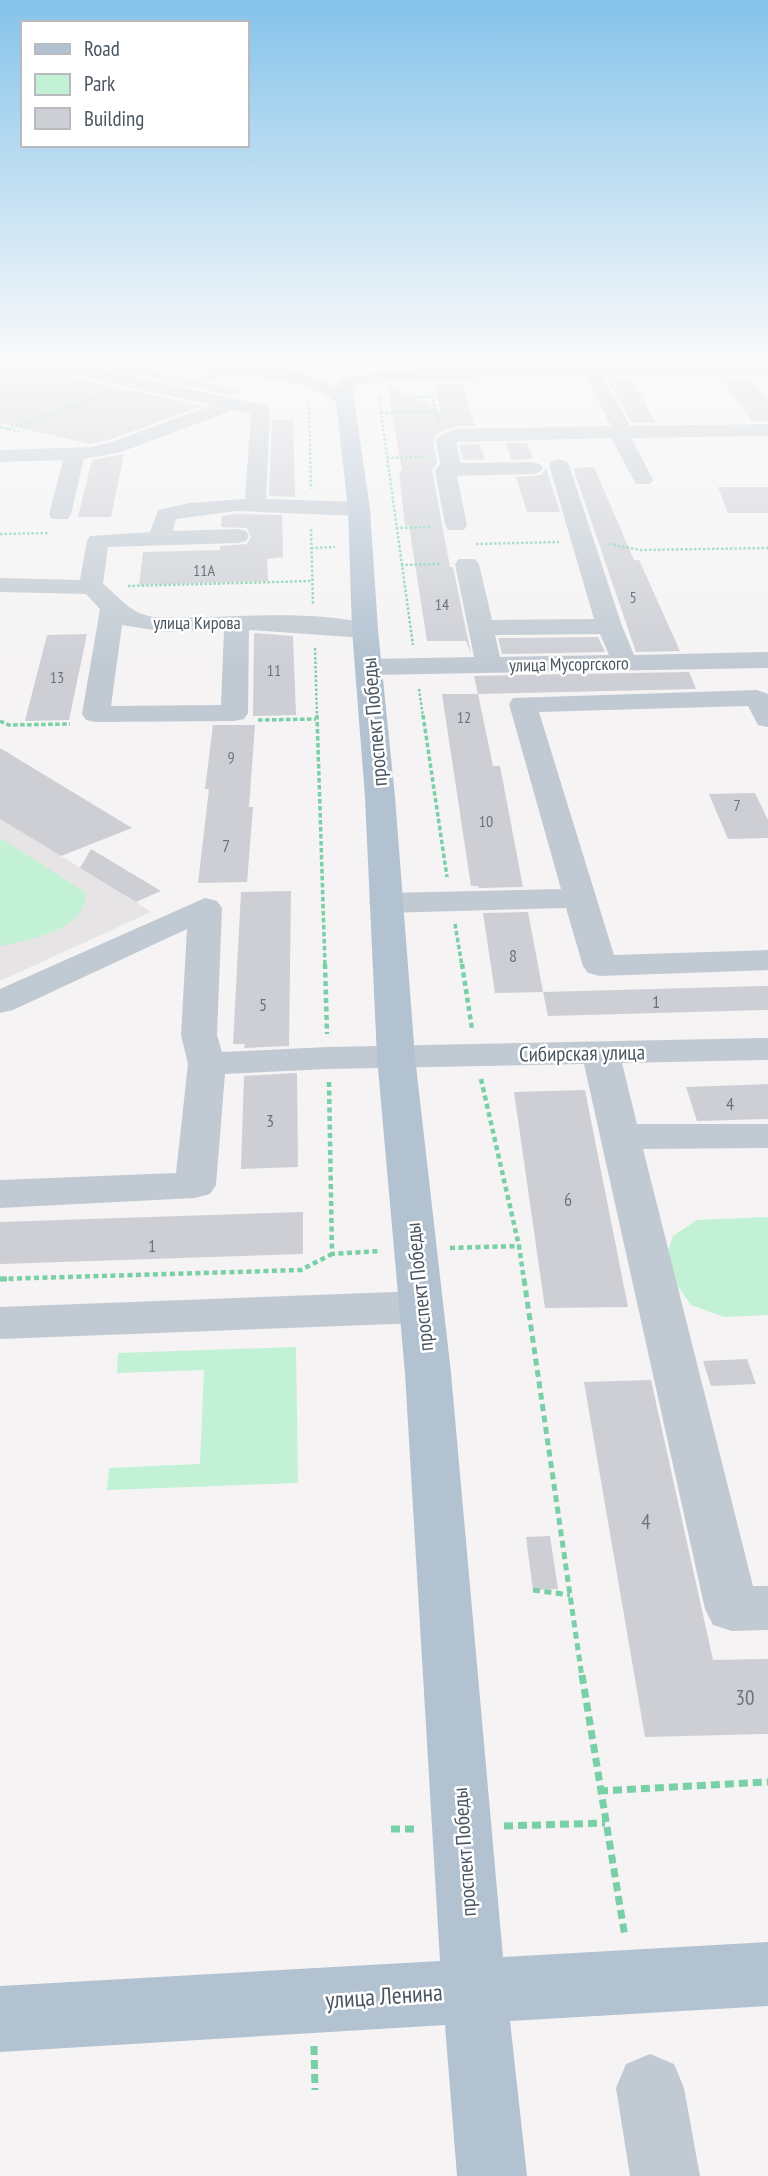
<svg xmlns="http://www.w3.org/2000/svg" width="768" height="2176" font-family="'PT Sans Narrow',sans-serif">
<rect width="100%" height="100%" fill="#f5f3f3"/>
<path fill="#e6e4e5" d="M0,819L136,902L151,912L0,981Z"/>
<path fill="#c3f1d5" d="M0,838L85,892C90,929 28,940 0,946Z
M768,1217V1315L724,1317L691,1305L675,1282L666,1257L673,1236L697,1220Z
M296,1347L298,1483L107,1490L109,1468L200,1464L204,1370L117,1373L118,1353Z"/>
<path fill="#cdcfd5" d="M0,361H20L31,369L203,406L108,440L89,444L0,423Z
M72,361H106L245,391L231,395Z
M752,379L768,401V421L752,422L722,380Z
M608,381H633L656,423H632Z
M434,384H463L475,426H456L437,434L433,440L437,463L432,470L450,567H453L471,654L466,641H427L409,526H405L399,471H402L388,387L441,411Z
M272,420H293L295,497L269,496Z
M506,443H527L533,459L511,460Z
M480,444L485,460H463L459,445Z
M124,454L111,517H78L92,460Z
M594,467L634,560H639L680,651L636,652L573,468Z
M546,468L560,512H527L516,477L541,475Z
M718,487H768V513H728Z
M237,514L282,515L283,557L267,559L268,581L139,585L143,552L220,550V546L247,544L251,537L247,528L221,527L222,516Z
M254,633L293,636L296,715L253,716Z
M87,634L69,720L25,721L47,635Z
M598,637L605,652L502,654L498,638Z
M689,672L696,689L478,694L474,676Z
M442,694H478L493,766H500L523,887L479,888L478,886H471Z
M213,725H255L249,807H253L247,882L198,883L209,789H205Z
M0,748L132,828L61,856L0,819Z
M755,793L768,820V838L728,839L709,794Z
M91,849L161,891L136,902L80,868Z
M291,891L289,1046L244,1048L245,1044H233L241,892Z
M528,912L543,992L495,993L483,913Z
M768,986V1010L548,1016L543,992Z
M297,1073L298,1167L241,1169L244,1076Z
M768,1084V1119L700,1121H697L686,1087Z
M585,1090L628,1307L545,1308L514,1092Z
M303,1212V1254L0,1264V1222Z
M747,1359L756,1384L711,1386L703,1361Z
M651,1380L713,1660L768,1659V1734L645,1737L584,1382Z
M550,1536L558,1589L533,1590L526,1537Z"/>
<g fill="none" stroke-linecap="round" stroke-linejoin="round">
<path stroke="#7ad0a6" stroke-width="2.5" stroke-dasharray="2.5 2" stroke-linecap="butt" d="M169,361L189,365
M431,391L439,423
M379,398L413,645
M398,398L432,397
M309,403L311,489
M381,413L436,412
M0,427L20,432
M7,429L102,396
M387,458L424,457
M396,528L431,527
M311,529L313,604
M0,534L48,533
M476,544L559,542
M609,544L640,550L768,548
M311,548L335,547
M401,565L442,564
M128,586L312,581
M315,648L317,717
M419,689L423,717"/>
<path stroke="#7ad0a6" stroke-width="3.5" stroke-dasharray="4.5 2.5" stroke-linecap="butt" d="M317,715L325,966
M423,715L447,877
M258,720L316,719
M0,721L9,725L70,724
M455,924L462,966"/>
<path stroke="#7ad0a6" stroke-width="4.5" stroke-dasharray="5 3.5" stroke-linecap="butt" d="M325,964L327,1034
M462,964L472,1029
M481,1079L519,1246L524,1280
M329,1082L332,1254L381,1251
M450,1248L519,1246
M0,1279L301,1270L332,1254"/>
<path stroke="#7ad0a6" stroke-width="5" stroke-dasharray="7 4.5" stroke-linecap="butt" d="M0,1279H13
M524,1279L582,1677
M533,1590L570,1595"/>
<path stroke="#7ad0a6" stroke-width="7" stroke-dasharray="9 5" stroke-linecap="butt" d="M582,1675L625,1937
M599,1791L768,1782
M504,1826L605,1823
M391,1829H418
M314,2046L315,2090"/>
<path fill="#c1cad2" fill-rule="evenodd" d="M23,361H58L268,406L270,410L266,499L359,502L367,504L370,509L367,514L359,516L237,511L176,519L173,531L238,529L246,531L249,536L246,541L238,543L108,547L103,584C122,599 129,613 154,617C227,620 302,607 374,625L378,630L374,635L365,638L249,630L248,713L244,719L234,721L96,722L86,720L82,714L100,609L86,594L0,592V578L80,580L87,541L90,536L150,532L158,510L189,503L245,499L251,414L234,410L121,452L84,459L71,514L68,519H52L49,514L63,460L0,462V450L90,447L109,443L212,405L32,366ZM122,625L166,632L224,630L221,705L111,706Z
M234,361L242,362L245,366L242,370L211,380L202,375L205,371Z
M768,364V374L603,377L630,426L768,424V436L631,438L653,480L650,484H636L611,438L456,442L461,463L533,462L540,464L543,468L540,472L533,474L457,476L467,525L464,530H448L445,525L435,470L440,464L436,440L439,436L456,429L611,426L586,377L407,379L347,386L338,381C353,363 718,364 768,364Z
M559,459L566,461L569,465L622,626L634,655L768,652V668L370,675L361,673L357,667L361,661L370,659L474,657L455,564L459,559H475L479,564L492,620L594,619L549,465L552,461ZM600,634L609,655L500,657L495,635Z
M757,690L768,694V727L758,725L748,706L539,712L614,955L768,950V970L600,976L588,973L583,966L566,908L386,913L374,910L369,903L374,896L386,893L561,889L509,704L513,698Z
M205,898L217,901L222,908L217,1035L222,1052L328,1047L768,1038V1060L622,1063L637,1124H768V1148L643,1149L753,1586H768V1630L732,1631L713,1625L705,1609L584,1064L328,1069L225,1074L216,1185L210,1194L195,1198L0,1208V1180L176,1173L188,1064L181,1035L187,929L13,1010L0,1013V989Z
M420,1291L436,1296L442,1307L436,1318L420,1323L0,1339V1307Z
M650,2054L674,2064L684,2088L700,2176H630L616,2088L626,2064Z"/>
<path fill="#b3c2d1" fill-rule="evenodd" d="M203,361C248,361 297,368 337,387L341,377H353L356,381L354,398L370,509L378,630L395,797L415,1057L451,1373L503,1957L768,1942V2006L510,2021L527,2176H457L445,2025L0,2052V1986L440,1961L405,1373L377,1057L365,797L352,630L348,509L336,401L306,386L212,366Z"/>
</g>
<linearGradient id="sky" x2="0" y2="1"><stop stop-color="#85c3ea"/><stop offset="0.54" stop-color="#fafafa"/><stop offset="1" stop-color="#fafafa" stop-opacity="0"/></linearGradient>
<rect width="768" height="666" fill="url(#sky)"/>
<g text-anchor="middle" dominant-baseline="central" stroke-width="5" stroke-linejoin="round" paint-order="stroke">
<g font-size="16" fill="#6b747e">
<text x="204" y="570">11А</text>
<text x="633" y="597">5</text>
<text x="442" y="604">14</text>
<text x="274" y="670">11</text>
<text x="57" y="677">13</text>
<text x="464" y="717">12</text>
<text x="231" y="757">9</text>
<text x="737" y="805">7</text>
<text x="486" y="821">10</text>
</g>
<g font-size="18" fill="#4a5661" stroke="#fff">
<text x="197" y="622">улица Кирова</text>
<text transform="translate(569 664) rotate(-1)">улица Мусоргского</text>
</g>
<g font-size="18" fill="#6b747e">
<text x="226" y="845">7</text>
<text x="513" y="955">8</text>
<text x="656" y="1001">1</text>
<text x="263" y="1004">5</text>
<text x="730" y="1103">4</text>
<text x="270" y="1120">3</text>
<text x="568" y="1199">6</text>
<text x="152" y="1245">1</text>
</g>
<g font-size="21" fill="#4a5661" stroke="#fff">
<text transform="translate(374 722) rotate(-95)">проспект Победы</text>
<text transform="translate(582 1053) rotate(-1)">Сибирская улица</text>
<text transform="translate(419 1287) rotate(-96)">проспект Победы</text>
<text transform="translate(464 1852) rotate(-94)">проспект Победы</text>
</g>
<g font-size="21" fill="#6b747e">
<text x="646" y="1521">4</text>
<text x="745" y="1697">30</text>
</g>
<g font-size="24" fill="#4a5661" stroke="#fff">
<text transform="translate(384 1996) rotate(-4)">улица Ленина</text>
</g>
</g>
<rect x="21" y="21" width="228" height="126" fill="#ffffff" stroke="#b7bbc0" stroke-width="2"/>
<rect x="35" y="44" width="35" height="10" fill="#b3c2d1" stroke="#b7bbc0" stroke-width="2"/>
<text x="84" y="56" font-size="21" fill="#4a5661">Road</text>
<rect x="35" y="74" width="35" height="21" fill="#c3f1d5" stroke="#b7bbc0" stroke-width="2"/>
<text x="84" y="91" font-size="21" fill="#4a5661">Park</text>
<rect x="35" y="108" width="35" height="21" fill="#cdcfd5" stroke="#b7bbc0" stroke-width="2"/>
<text x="84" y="126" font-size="21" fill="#4a5661">Building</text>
</svg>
